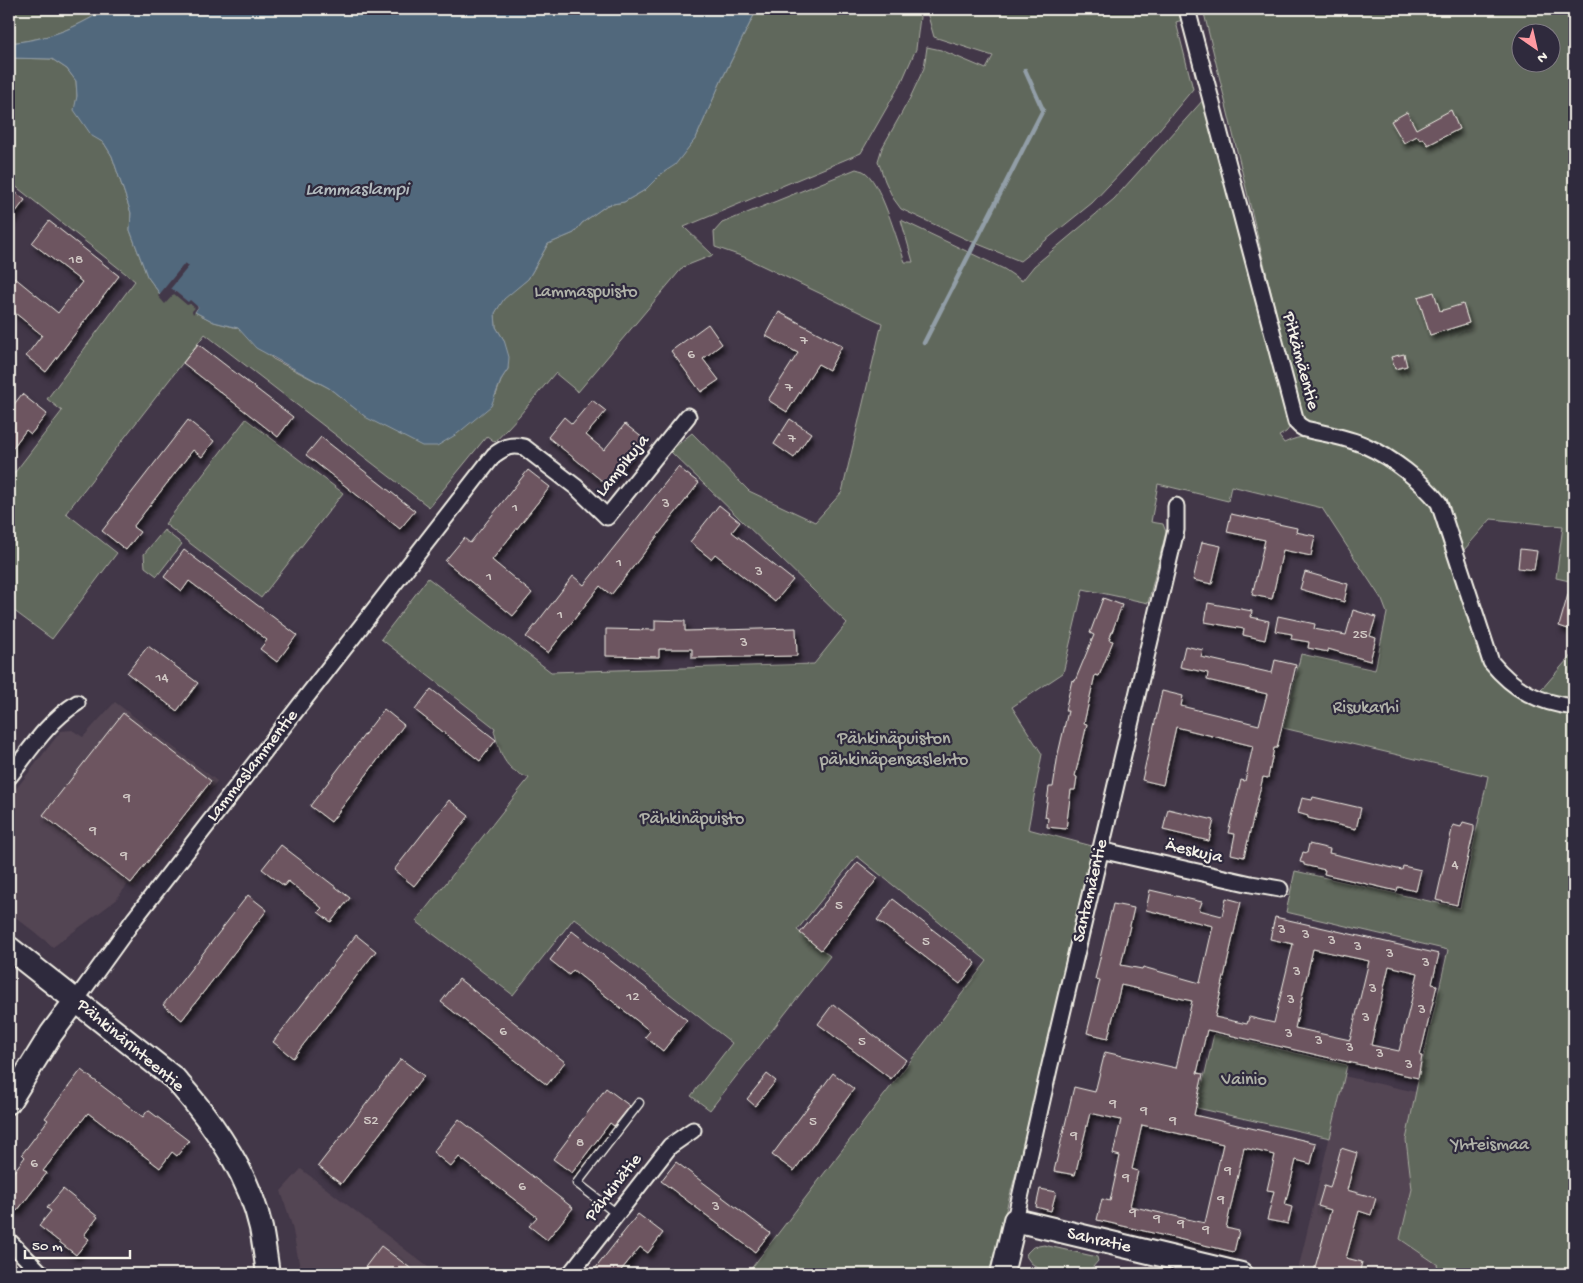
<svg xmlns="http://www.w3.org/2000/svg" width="1583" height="1283" font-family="'Gochi Hand',sans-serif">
<defs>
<filter id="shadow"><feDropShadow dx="3" dy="5.5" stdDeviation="2.5" flood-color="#0009"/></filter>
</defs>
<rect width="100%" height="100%" fill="#423748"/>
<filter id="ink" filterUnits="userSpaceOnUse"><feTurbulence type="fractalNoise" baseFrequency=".02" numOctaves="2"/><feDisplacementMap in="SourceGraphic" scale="10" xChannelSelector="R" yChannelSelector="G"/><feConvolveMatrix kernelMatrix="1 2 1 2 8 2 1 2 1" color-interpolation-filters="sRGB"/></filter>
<g filter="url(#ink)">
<path fill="#524452" d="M115,702L217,781L134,887L128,884L115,901L53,947L9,912V798L61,731L72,730L83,737Z
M1344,1076L1416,1092L1406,1140L1412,1189L1400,1239L1438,1265L1432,1274H1317L1298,1270Z
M301,1169L437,1274H301L292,1226L281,1191Z"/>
<path fill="#60685c" stroke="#aaaca2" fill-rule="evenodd" d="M9,9H106C72,30 48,39 9,43Z
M757,9H917L920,17L916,49L902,81L861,153L684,227L713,255L683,267L578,392L555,373L519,416L495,442L487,436L429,507L205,334L66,513L117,553L52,639L9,607V480L62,411L47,399L135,281L9,181V58L52,59L67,69L76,81L77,96L75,110L92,135L104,143L112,156L131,213L130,230L147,276L165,301L173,291L188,302L198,307L195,312L214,322L238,328L273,359L329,388L367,418L496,395L502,378L508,369L504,340L496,327L495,313L504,298L528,279L548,244L574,233L582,223L607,205L624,202L645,190L661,174L675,164L696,138L722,79Z
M926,9H1187L1189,18L1176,22L1193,89L1143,149L1092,203L1020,261L968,240L901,209L893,198L885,181L878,161L882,148L910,98L924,68L927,47L941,50L986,69L993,56L934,37Z
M1203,9H1574V582L1556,578L1563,526L1491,519L1457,558L1491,662L1535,697L1574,652V1274H1432L1438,1265L1400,1239L1412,1189L1406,1140L1418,1081L1448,950L1286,912L1295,871L1460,908L1488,776L1283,728L1301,654L1375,670L1387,613L1382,600L1322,508L1231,486L1228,501L1158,484L1151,522L1163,524L1166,532L1148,603L1083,589L1063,673L1012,707L1042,754L1028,829L1092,846L1037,1094L989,1274H747L987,961L857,856L797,930L830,956L710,1110L691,1096L732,1043L574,918L513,995L416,921L529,778C503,769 501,754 494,731L495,728L381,639L428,578L551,672L814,664L847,623L670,451L692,433L749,491L815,522L842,492L882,323L744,257L715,247L714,232L722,223L856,169C858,170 861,170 863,171C880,178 898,244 905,262H913L901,220L1004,269L1022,281L1034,266L1114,199L1204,99L1255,287L1290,427L1286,432L1279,436L1284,443C1303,434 1313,436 1333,439L1329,427L1310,424L1300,413ZM1520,32H1550V62H1520Z
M246,419L343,493L261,598L165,524Z
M164,530L182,544L157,576L145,567L144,554Z
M1214,1034L1347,1065L1330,1138L1197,1108Z
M1044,1245L1097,1257L1098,1261L1087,1274H1047L1031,1263L1026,1256L1027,1253L1033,1247Z"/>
<path fill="#51677c" stroke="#929ea7" d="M106,9H757L722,79L696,138L675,165L661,174L645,190L624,202L607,205L582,223L574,233L548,244L528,279L504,299L495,313L496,327L504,340L509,357L508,369L502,378L491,406L457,434L437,446H422L367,418L329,388L256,348L238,328L214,322L195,312L198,307L188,303L174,291L165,301L147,276L130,230L131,213L112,156L104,143L92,136L74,110L77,96L76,81L67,69L52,59L9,58V43C48,39 72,30 106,9Z"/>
<path fill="#423748" d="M185,263L189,266L171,288L188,302L190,300L198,307L193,314L192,311L195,308L190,304L187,305L174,294L165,304L158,296Z"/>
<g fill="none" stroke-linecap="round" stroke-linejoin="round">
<path stroke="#929ea7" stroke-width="4.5" d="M924,343L1043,110L1025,70"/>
</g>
<path fill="#6d5560" stroke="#f4f1e8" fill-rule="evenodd" filter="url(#shadow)" d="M1451,110L1459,129L1428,145L1423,138L1420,140L1417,136L1404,143L1391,121L1407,112L1416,129Z
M9,187L25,200L9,221Z
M49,221L119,276L46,372L26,356L42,335L9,308V273L58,313L82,282L32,243Z
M1434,292L1440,311L1463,304L1469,323L1430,335L1418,297Z
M779,312L842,346L829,370L818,364L787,412L768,400L798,353L766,336Z
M708,324L722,344L703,359L719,380L701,392L671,351Z
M198,344L293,417L278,437L183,363Z
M1404,354L1407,366L1395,369L1391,357Z
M22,394L47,414L31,434L26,430L9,453V411Z
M592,400L606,411L586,435L604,450L625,424L644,439L607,485L548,437L564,417L572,424Z
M790,419L811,433L794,458L774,444Z
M188,420L214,441L202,457L193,450L133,527L140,532L126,550L102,531Z
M321,437L415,511L400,529L306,455Z
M678,467L699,483L611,595L600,586L548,653L526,637L573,576L584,585Z
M528,470L550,487L492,560L532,593L513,616L445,561L464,538L470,543Z
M719,505L740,522L732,532L793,580L775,602L715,554L711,559L690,542Z
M1231,514L1297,528L1296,532L1315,536L1311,556L1283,550L1272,599L1252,595L1265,540L1227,532Z
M1202,542L1221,546L1212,584L1193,580Z
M1520,549L1537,551L1534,570L1518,568Z
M184,550L297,635L277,662L260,649L267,640L189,581L182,591L164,577Z
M1305,572L1348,584L1344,602L1300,589Z
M1571,584H1574V631L1559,626Z
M1103,598L1122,605L1109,640L1113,641L1099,676L1095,675L1084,723L1087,724L1075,776L1077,777L1075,790H1071L1066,829L1047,827L1048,818L1045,817L1049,787H1053L1058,754L1068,711H1065L1072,680L1075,681L1094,635L1090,633Z
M1208,603L1252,611L1251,617L1269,621L1265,640L1243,635L1244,629L1205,622Z
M1353,610L1376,617L1370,636L1376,638L1370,661L1328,649V652L1308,648L1309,642L1291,639L1292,634L1275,631L1278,616L1315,624L1314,629L1346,635Z
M655,620L685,621V631L796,628L797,656L692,658V649H659V657L606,656V629L655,630Z
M148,646L198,683L177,711L127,673Z
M1185,646L1203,650L1201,657L1272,673L1275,660L1296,665L1277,748H1274L1268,778L1263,777L1244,857L1231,854L1235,834L1228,833L1241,780L1245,781L1253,746L1176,727L1163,785L1142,780L1162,691L1183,696L1181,706L1259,725L1267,694L1207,680L1208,673L1180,667Z
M431,689L496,740L480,761L415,710Z
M384,709L404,725L331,822L310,806Z
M123,713L211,781L131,883L43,815Z
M1313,797L1361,808L1356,829L1308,818V816L1298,813L1302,798L1312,800Z
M449,800L469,816L414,886L394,870Z
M1168,809L1214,820L1209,841L1163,830Z
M1463,822L1474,825V830L1457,905L1436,900L1453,825L1461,827Z
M1309,844L1330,849L1329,853L1384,866L1402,870L1403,866L1421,870L1416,891L1398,887L1397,891L1324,874L1325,870L1304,865V863L1300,862L1303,852L1307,853Z
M281,845L350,898L331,922L318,912L322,908L288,881L284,886L262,869Z
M858,862L878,878L821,950L800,933Z
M1150,890L1202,902L1199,910L1222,916L1226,898L1241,902L1215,1017L1247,1024L1249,1017L1274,1023L1293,944L1270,939L1275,917L1439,954L1432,984L1437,985L1420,1056H1422L1418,1078L1207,1030L1197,1073L1203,1074L1194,1115L1316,1143L1311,1164L1296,1160L1285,1205L1292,1207L1288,1224L1267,1220L1274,1191L1267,1190L1275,1155L1244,1148L1226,1228L1239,1231L1234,1252L1097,1220L1102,1199L1110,1201L1120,1156L1113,1154L1121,1120L1090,1113L1075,1175L1054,1171L1074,1087L1095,1092L1105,1052L1176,1068L1192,1001L1121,985L1108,1038L1087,1033L1100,980L1095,979L1113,904L1134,908L1121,965L1142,969L1143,967L1200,983L1213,926L1146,910ZM1313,949L1369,961L1350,1040L1295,1028ZM1389,966L1418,973L1399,1051L1371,1045ZM1142,1125L1223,1144L1205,1223L1130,1206L1138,1171L1132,1169Z
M248,895L267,910L182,1020L163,1005Z
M893,899L976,963L960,984L877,920Z
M572,931L687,1020L663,1051L645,1037L650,1031L573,970L569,975L550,960Z
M356,935L376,951L293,1058L273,1042Z
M459,979L565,1062L547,1085L441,1002Z
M833,1004L906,1060L891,1079L818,1024Z
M401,1059L424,1076L341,1184L318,1166Z
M81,1070L143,1117L148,1110L189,1141L177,1156L172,1152L160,1168L88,1113L43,1171L47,1173L17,1211L9,1205V1178L25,1157L22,1154L48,1120L45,1118Z
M833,1073L854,1089L794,1171L772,1155Z
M767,1074L776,1081L755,1106L747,1099Z
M606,1088L630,1106L614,1126L610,1123L572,1173L553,1159Z
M459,1119L573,1208L547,1240L529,1226L537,1217L459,1157L451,1167L433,1152Z
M1341,1148L1357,1153L1347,1190L1376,1198L1371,1215L1359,1211L1346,1258L1362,1262L1359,1274H1326L1314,1271L1331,1210L1318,1206L1324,1186L1330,1188Z
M676,1162L770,1233L755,1252L661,1181Z
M63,1189L98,1217L84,1235L89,1239L76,1255L39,1226L51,1211L47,1208Z
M1040,1189L1056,1192L1051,1211L1036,1207Z
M638,1214L663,1233L648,1253L640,1247L618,1274H591Z
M381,1246L418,1274H360Z"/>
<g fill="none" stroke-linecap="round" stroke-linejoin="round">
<defs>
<path id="lane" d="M617,1214L577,1183L639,1103"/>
<path id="street" d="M1187,9L1296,422L1300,426L1305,429C1325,434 1347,437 1366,446C1391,457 1423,482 1439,503L1491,662C1514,690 1539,703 1574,707
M9,777C30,750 48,721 77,703
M1100,850L1251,884L1280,889
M76,1000L135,918L494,455C505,447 511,444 524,447L576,487L607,517L688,416
M1015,1220L1049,1069L1176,530V506
M9,1241L42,1274
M570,1274L670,1146L693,1130"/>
<path id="secondary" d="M9,948L175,1079C212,1121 249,1173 261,1228C264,1244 266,1259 268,1274
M9,1102L51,1034L76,1000
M1002,1274L1015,1220L1241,1274"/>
</defs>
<use href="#lane" stroke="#f4f1e8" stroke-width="11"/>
<use href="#street" stroke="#f4f1e8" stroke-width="19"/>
<use href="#secondary" stroke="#f4f1e8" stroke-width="26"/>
<use href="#lane" stroke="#2f2a3d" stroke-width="8"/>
<use href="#street" stroke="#2f2a3d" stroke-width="15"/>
<use href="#secondary" stroke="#2f2a3d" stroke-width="22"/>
</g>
</g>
<g text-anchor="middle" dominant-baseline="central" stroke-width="4.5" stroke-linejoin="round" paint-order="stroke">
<g font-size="15" fill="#d2cac6">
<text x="76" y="260">18</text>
<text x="804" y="341">7</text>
<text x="691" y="355">6</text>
<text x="789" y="388">7</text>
<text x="792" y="439">7</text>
<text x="666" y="504">3</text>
<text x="515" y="508">1</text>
<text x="619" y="563">1</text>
<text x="759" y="572">3</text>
<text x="489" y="577">1</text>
<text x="560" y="615">1</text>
<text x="1360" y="635">25</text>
<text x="744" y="643">3</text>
<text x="162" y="678">14</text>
<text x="127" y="798">9</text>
<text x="93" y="831">9</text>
<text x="124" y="856">9</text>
<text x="1455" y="865">4</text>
<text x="839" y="906">5</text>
<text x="1282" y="930">3</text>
<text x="1306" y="935">3</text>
<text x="1332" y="941">3</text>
<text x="926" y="942">5</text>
<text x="1358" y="947">3</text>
<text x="1390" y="954">3</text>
<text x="1426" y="963">3</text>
<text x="1297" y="972">3</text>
<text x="1373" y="989">3</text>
<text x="633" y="997">12</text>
<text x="1291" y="1000">3</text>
<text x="1422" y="1010">3</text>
<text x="1366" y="1018">3</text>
<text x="503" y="1032">6</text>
<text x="1289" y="1034">3</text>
<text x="1319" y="1041">3</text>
<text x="862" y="1042">5</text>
<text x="1350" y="1048">3</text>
<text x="1380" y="1054">3</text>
<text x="1409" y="1065">3</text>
<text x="1113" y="1104">9</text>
<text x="1144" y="1111">9</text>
<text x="371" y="1121">52</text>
<text x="1173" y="1121">9</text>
<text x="813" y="1122">5</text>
<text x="1074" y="1136">9</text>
<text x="580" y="1143">8</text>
<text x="34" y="1164">6</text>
<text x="1228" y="1171">9</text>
<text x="1126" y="1178">9</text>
<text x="522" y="1187">6</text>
<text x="1221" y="1200">9</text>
<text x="716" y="1207">3</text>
<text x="1133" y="1213">9</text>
<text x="1157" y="1219">9</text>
<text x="1181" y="1224">9</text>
<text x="1206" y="1230">9</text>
</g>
<g font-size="18" fill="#b1b3a9" stroke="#2f2a3d">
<text x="586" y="292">Lammaspuisto</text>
<text x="1366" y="708">Risukarhi</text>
<text x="894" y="739">Pähkinäpuiston<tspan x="894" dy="21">pähkinäpensaslehto</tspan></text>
<text x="692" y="819">Pähkinäpuisto</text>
<text x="1244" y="1080">Vainio</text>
<text x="1490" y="1145">Yhteismaa</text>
</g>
<g font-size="18" fill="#f4f1e8" stroke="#2f2a3d">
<text transform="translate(1300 361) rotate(75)">Pitkämäentie</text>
<text transform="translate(623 466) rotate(-51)">Lampikuja</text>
<text transform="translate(253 766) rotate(-52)">Lammaslammentie</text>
<text transform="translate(1194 852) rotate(13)">Äeskuja</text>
<text transform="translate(1091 891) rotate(-77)">Santamäentie</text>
<text transform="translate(130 1046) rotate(40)">Pähkinärinteentie</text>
<text transform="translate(614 1188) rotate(-52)">Pähkinätie</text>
<text transform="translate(1099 1241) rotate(13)">Sahratie</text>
</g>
<g font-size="19" font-style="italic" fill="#b3babd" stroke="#2f2a3d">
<text x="357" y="190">Lammaslampi</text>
</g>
</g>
<rect width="1583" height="1283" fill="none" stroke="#2f2a3d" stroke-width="30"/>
<rect x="15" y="15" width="1553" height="1253" fill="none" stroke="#f4f1e8" stroke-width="2" filter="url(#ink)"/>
<g transform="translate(1536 48) rotate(146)"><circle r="24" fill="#2f2a3d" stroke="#7e7a81"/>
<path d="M0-4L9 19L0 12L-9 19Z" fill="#ff9aa2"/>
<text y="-8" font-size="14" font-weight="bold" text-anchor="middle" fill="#f4f1e8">N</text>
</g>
<path d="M25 1250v8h105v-8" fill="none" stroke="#f4f1e8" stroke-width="2.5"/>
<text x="32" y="1250" font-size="15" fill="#f4f1e8" stroke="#2f2a3d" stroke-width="4" paint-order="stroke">50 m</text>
</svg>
